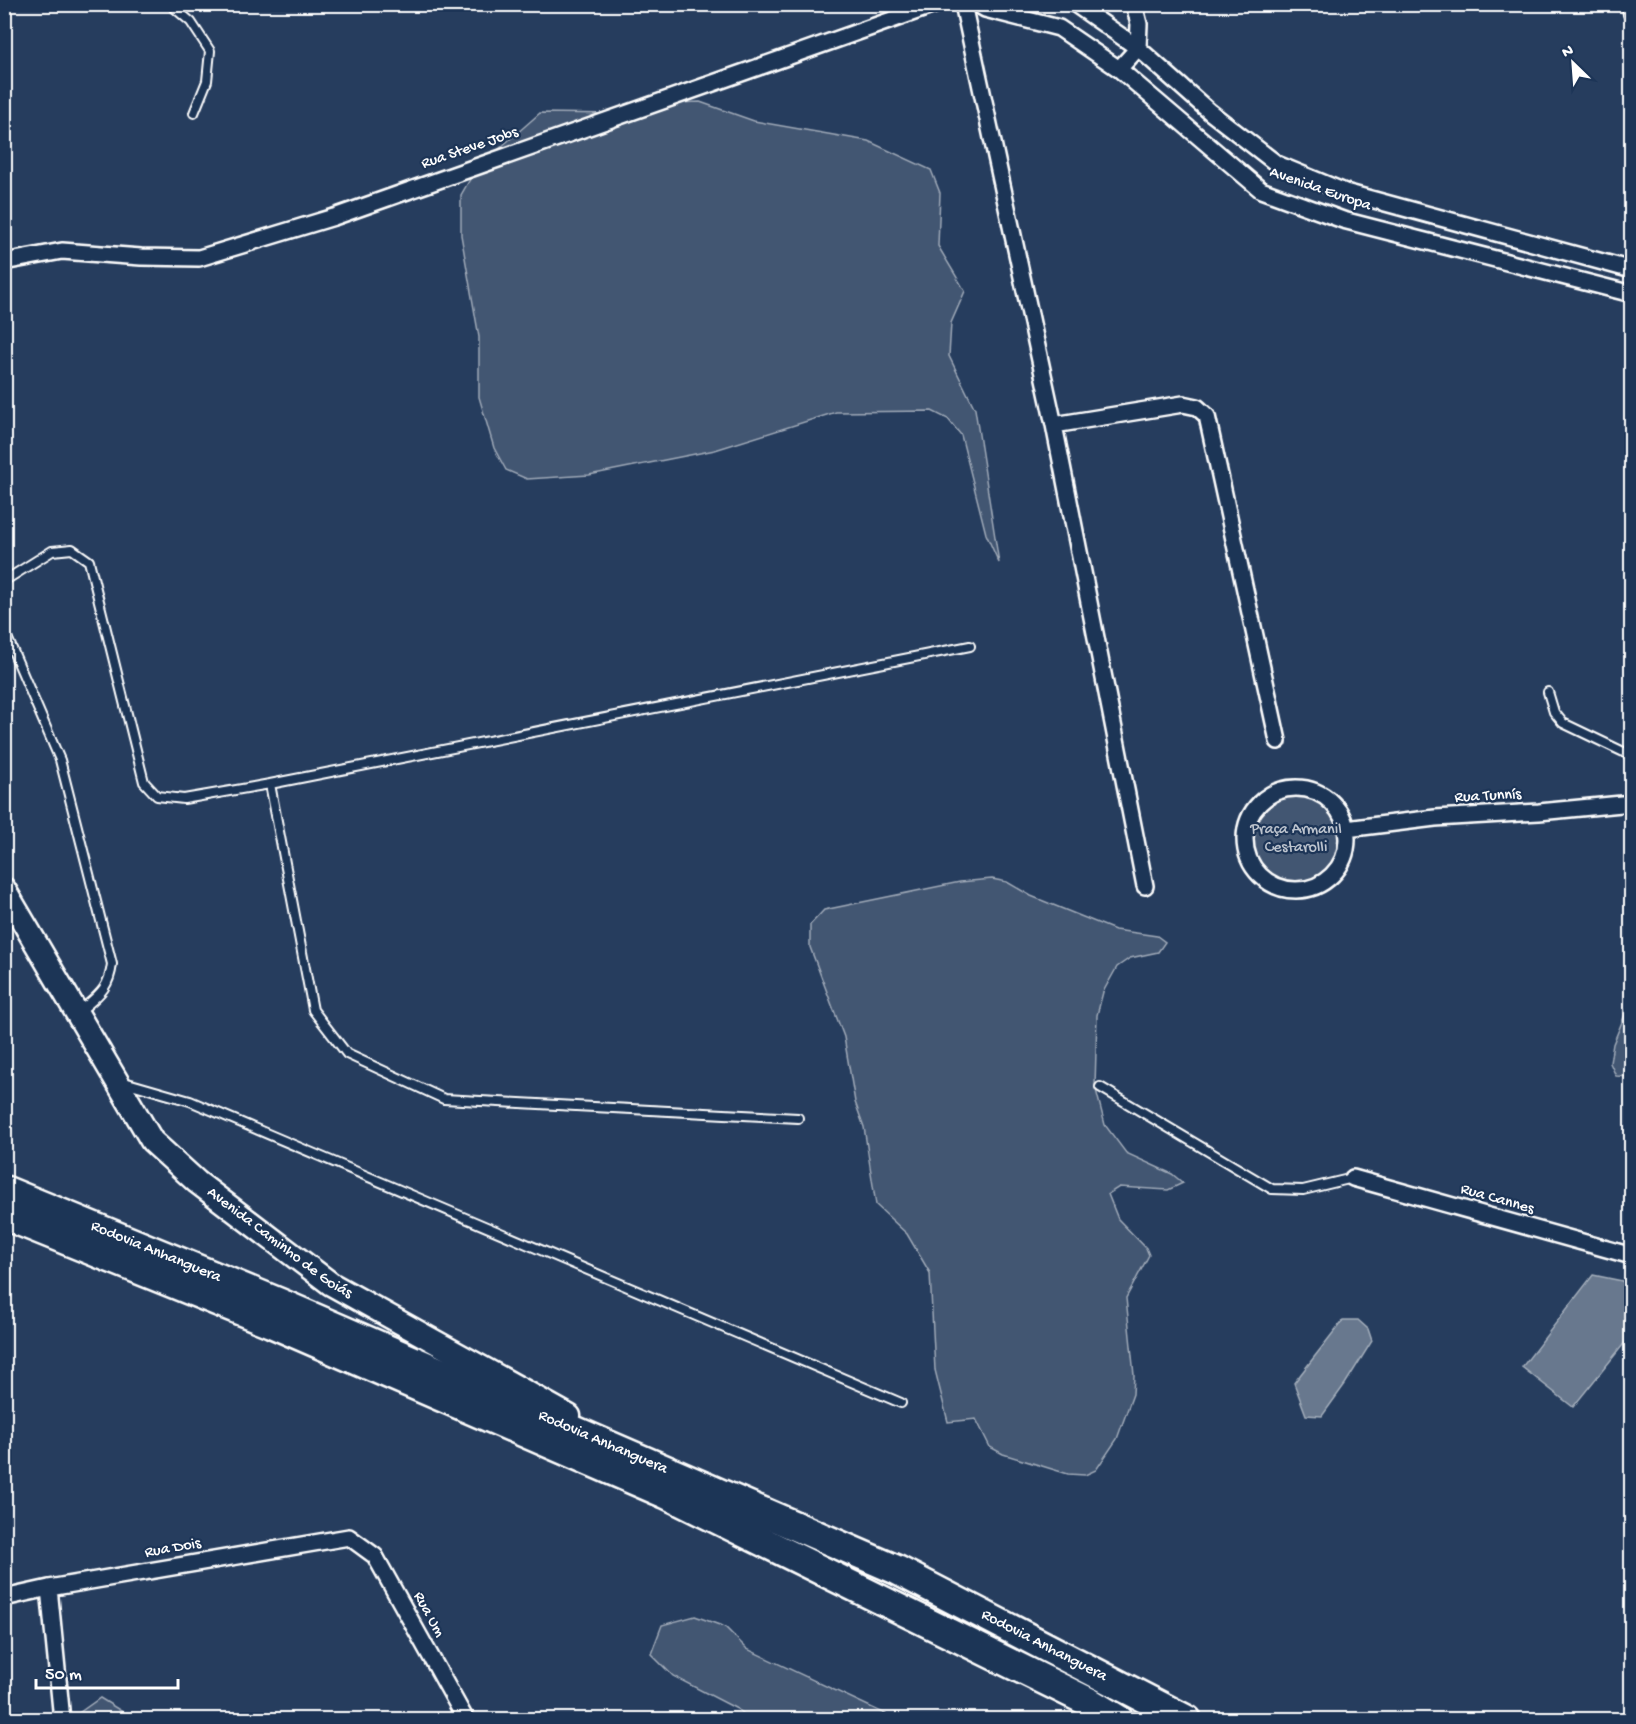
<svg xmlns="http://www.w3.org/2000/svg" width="1636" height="1724" font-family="'Gochi Hand',sans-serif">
<rect width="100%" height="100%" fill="#263d5e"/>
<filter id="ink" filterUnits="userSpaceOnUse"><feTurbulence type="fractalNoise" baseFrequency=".0167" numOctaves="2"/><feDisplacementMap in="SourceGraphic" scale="12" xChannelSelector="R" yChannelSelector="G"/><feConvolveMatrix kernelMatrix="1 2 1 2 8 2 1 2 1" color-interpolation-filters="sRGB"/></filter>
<g filter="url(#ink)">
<path fill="#425672" stroke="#a0aab8" stroke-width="1.5" d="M700,102L754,121L868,141L931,170L940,193L938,246L965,291L951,323L949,356L975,409L999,563L986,534L961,435L948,419L932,411L836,412L715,450L589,475L527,479L506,470L494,448L479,397V337L461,235V195L476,169L540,113L621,114L674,103Z
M1251 839a45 45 0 1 1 90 0a45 45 0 1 1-90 0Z
M992,879L1007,882L1031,896L1115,930L1157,936L1165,942L1158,952L1130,958L1117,967L1103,992L1097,1015L1095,1086L1105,1125L1126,1153L1172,1174L1183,1183L1168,1190L1119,1187L1108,1194L1118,1219L1146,1248L1149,1255L1126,1298L1134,1375L1133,1394L1117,1439L1096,1470L1085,1475L1068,1474L1003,1454L990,1447L976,1419L948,1422L935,1370L930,1273L907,1234L876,1205L864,1127L855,1102L844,1037L810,947V925L824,910L960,882Z
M1631,1000V1077L1616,1076L1610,1063L1613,1044Z
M695,1616L725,1627L747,1649L896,1719H751L737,1709L673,1676L651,1654L662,1625Z
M100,1698L134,1719H74L76,1715Z"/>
<path fill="#67788e" stroke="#a4aebb" stroke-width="1.5" d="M1593,1275L1622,1281L1631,1293V1335L1573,1407L1522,1367Z
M1343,1320H1358L1368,1329L1372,1341L1345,1384L1322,1416L1306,1415L1294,1383Z"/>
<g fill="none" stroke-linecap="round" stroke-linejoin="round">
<defs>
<path id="service" d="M170,4L191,22L210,51L207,81L194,113
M4,581L52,551L72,549L89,561L144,782L157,796L184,799L270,784
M4,630L60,760L112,964C109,990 97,996 79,1012
M1548,692L1554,712L1563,723L1632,756
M124,1082L190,1101L901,1403
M1100,1087L1272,1189L1303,1190L1353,1178
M798,1118L444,1099L347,1054L313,1010L270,784L970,646"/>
<path id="minor" d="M963,4L1054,425L1145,886
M977,4L985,9L1059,28L1119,69L1261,190L1343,220L1632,294
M1075,4L1138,48L1210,112L1277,164L1345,192L1632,270
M1630,4L1632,14
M1119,69L1138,48L1139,24L1134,4
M4,262L62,251L141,257L199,258L334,217L937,4
M1054,425L1183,404L1197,407L1207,416L1278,741
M1245 839a51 51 0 1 1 102 0a51 51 0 1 1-102 0Z
M1346,829L1435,818L1539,812L1632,803
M1353,1178L1632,1256
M49,1588L62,1720
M4,1598L49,1588L349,1537L375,1556L466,1720"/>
<g id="secondary">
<path id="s1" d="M4,889L152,1141L197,1182L331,1284L569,1416"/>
</g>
<g id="motorway">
<path id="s2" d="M4,1190L280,1303L897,1570L1187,1720"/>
<path d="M4,1215L271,1323L666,1494L1089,1702L1119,1720"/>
</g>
</defs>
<use href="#service" stroke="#fff" stroke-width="12"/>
<use href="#minor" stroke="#fff" stroke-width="20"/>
<use href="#secondary" stroke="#fff" stroke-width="27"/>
<use href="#motorway" stroke="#fff" stroke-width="33"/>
<use href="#service" stroke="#1d3557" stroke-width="8"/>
<use href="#minor" stroke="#1d3557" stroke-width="15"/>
<use href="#secondary" stroke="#1d3557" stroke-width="22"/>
<use href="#motorway" stroke="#1d3557" stroke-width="28"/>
</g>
</g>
<g text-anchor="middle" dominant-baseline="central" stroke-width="4.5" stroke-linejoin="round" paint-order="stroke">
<g font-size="16" fill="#fff" stroke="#1d3557">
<text transform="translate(470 149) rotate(-19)">Rua Steve Jobs</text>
<text transform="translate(1320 190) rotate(19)">Avenida Europa</text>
<text transform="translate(1488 797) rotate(-3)">Rua Tunnís</text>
<text transform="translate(1497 1200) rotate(16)">Rua Cannes</text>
<text stroke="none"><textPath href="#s1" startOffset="456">Avenida Caminho de Goiás</textPath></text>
<text stroke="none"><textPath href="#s2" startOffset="164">Rodovia Anhanguera</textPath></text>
<text stroke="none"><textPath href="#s2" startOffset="650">Rodovia Anhanguera</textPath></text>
<text transform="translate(173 1549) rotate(-10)">Rua Dois</text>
<text transform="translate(428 1615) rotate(61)">Rua Um</text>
<text stroke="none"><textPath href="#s2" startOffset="1136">Rodovia Anhanguera</textPath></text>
</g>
<g font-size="16" fill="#bdc4ce" stroke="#1d3557">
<text x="1296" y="830">Praça Armanil<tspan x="1296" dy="18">Cestarolli</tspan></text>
</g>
</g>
<rect width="1636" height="1724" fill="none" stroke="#1d3557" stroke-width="24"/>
<rect x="12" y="12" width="1612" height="1700" fill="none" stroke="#fff" stroke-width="2" filter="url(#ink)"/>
<g transform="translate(1573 63) rotate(335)" stroke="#1d3557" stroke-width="4.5" paint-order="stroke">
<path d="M0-4.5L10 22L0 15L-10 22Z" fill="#ffffff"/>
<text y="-9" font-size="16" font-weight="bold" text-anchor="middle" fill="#ffffff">N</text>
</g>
<path d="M36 1679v9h142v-9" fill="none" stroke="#ffffff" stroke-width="3"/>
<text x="45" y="1679" font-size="18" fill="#ffffff" stroke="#1d3557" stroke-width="4.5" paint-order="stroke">50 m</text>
</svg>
